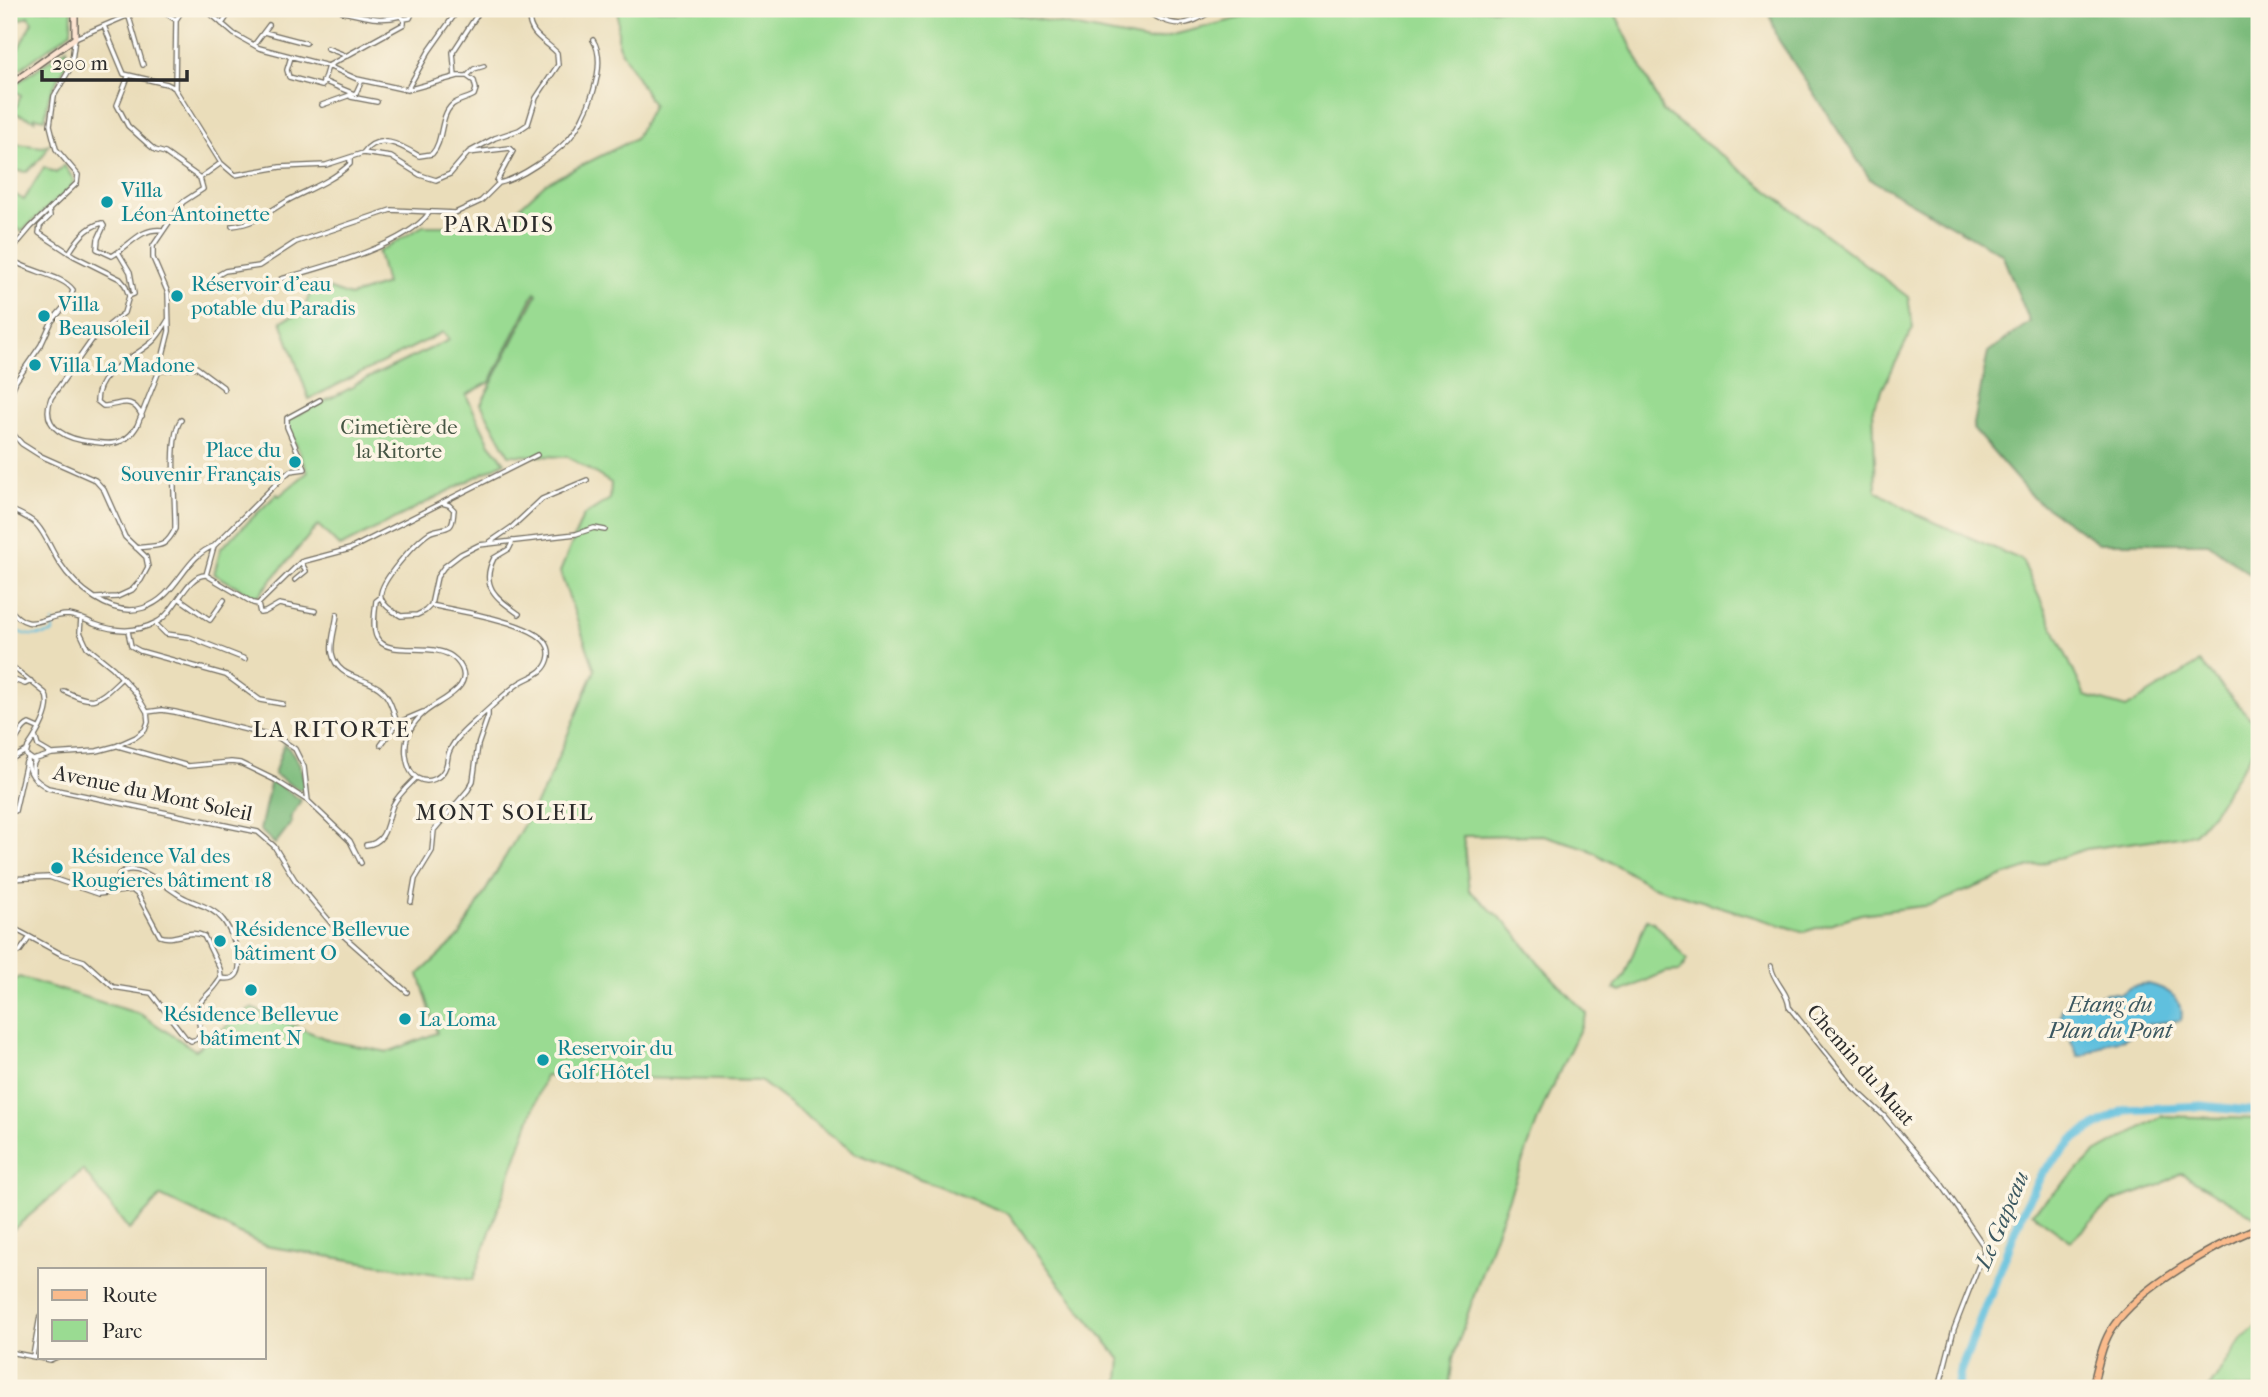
<svg xmlns="http://www.w3.org/2000/svg" width="2268" height="1397" font-family="'IM FELL French Canon',serif">
<rect width="100%" height="100%" fill="#fcf5e5"/>
<filter id="ink" filterUnits="userSpaceOnUse"><feTurbulence type="fractalNoise" baseFrequency=".0143" numOctaves="2"/><feDisplacementMap in="SourceGraphic" scale="14" xChannelSelector="R" yChannelSelector="G"/><feConvolveMatrix kernelMatrix="1 2 1 2 8 2 1 2 1" color-interpolation-filters="sRGB"/></filter>
<filter id="wash" filterUnits="userSpaceOnUse"><feTurbulence type="fractalNoise" baseFrequency=".00686" numOctaves="4" result="noise"/><feDisplacementMap in="SourceGraphic" scale="28" xChannelSelector="R" yChannelSelector="G"/><feGaussianBlur stdDeviation="1.57" result="paint"/><feColorMatrix in="noise" values="0 0 0 0 0 0 0 0 0 0 0 0 0 0 0 0 0 1.4 0 .05"/><feComposite in="paint" operator="in"/></filter>
<g filter="url(#wash)">
<rect width="100%" height="100%" fill="#eaddba"/>
<path fill="#9adb92" stroke="#62835e" stroke-width="2" d="M16,9H72L71,32L9,77V67L32,22L29,16L19,20L11,17Z
M618,9H985L1149,41L1276,9H1613L1663,111L1908,297L1913,328L1873,408L1876,491L1918,515L2022,560L2085,696L2126,708L2200,662L2259,728V742L2213,812L2194,834L2086,849L2006,875L1931,905L1861,914L1804,932L1652,886L1586,848L1543,835L1463,836L1469,890L1510,927L1543,968L1587,1014L1545,1102L1491,1245L1453,1358L1449,1388H1118L1121,1360L1059,1283L1009,1214L855,1153L760,1081L545,1076L473,1280L265,1246L161,1196L129,1230L83,1170L9,1233V985L19,977L140,1014L195,1050L251,1008L331,1041L388,1052L437,1033L419,974L459,937L546,786L595,670L560,572L583,516L610,499L611,483L568,457L509,455L481,404L537,294L535,292L490,382L466,395L490,444L505,462L340,547L318,525L259,595L254,596L214,574L221,548L277,494L279,496L308,472L288,426L289,419L355,386V384L449,340L443,332L309,399L281,321L303,312L314,283L350,296L386,284L378,252L423,226H499L546,183L635,139L653,105L618,45Z
M67,48V63L49,96L45,119L35,117V120L14,113L21,95L10,88Z
M9,143L43,147L49,144L43,156L27,172L9,170Z
M64,165L74,180L72,186L21,232L16,227L12,230L9,225V191L24,200L44,167L56,173Z
M1647,919L1655,923L1687,960L1680,971L1665,972L1621,992L1614,989L1624,976Z
M2162,1116L2259,1119V1216L2255,1217L2181,1173L2158,1186L2113,1201L2071,1241L2032,1213L2096,1153Z
M2259,1323V1388H2209L2241,1340Z"/>
<path fill="#7bbb7c" stroke="#537354" stroke-width="2" d="M1768,9H2259V581L2208,543H2099L2033,498L1973,429L1988,352L2030,322L2002,254L1870,179L1778,39Z
M284,744C298,757 304,769 304,789L299,790L274,774Z
M271,780L301,800L290,819L292,822L275,844L260,830Z"/>
<path fill="#60c0de" stroke="#467684" stroke-width="2" d="M2148,984C2166,988 2186,999 2181,1020L2149,1024L2124,1039L2109,1042L2083,1056H2078L2060,1018L2062,1009C2070,1005 2080,1005 2088,1000C2100,994 2107,991 2120,994L2131,987Z"/>
<g fill="none" stroke-linecap="round" stroke-linejoin="round">
<path stroke="#60c0de" stroke-width="2" d="M9,625C22,637 36,637 53,633V622"/>
<path stroke="#60c0de" stroke-width="9" d="M1957,1388L1960,1372L2022,1213L2042,1173L2076,1137L2125,1110L2202,1106L2259,1112"/>
</g>
</g>
<g filter="url(#ink)">
<g fill="none" stroke-linecap="round" stroke-linejoin="round">
<defs>
<path id="street" d="M159,9L176,20L175,89L221,163L235,175L280,167L326,165L363,153L391,157L420,175L436,180L450,174L468,153L510,148L513,151L497,181L499,183L481,201L455,213L391,210L296,242L259,266L225,271L218,275L215,282
M205,9L234,34L259,48L328,66L357,79L407,90L458,76H467L474,81L476,89L474,95C467,99 458,100 452,105C439,117 444,141 432,154L419,156C402,146 378,131 363,153
M1142,9C1174,28 1184,29 1215,9
M129,17L143,65
M404,19L410,18L414,9
M176,20L183,9
M222,24L232,9
M104,26L124,74L167,84L175,88
M264,32L306,43
M254,45L269,25
M327,48L347,56
M291,57L287,70L289,77L322,86L328,66
M328,66L404,24V19L400,16C379,22 364,16 343,12L340,9
M467,76L474,69L484,66
M128,77L117,105L128,126L149,145L155,150L165,153L200,178
M455,77L453,52L481,9
M323,81L352,93
M407,90L429,51L453,17
M351,97L377,102
M322,105L356,93L362,80
M469,152L495,138L519,130L528,124L536,98L558,65L557,53C545,40 530,36 529,17L534,9
M499,183C520,179 553,155 568,140C586,120 609,65 593,40
M49,210L50,216L40,226L39,233L74,256L120,279L125,285L129,296L124,313L94,337L51,398C39,429 69,440 93,442C103,443 113,445 121,441C129,438 133,432 137,426L159,371L169,331L168,293L153,258V246L183,202L203,189L200,178L221,163
M232,226C255,224 268,212 287,201C309,189 331,182 350,164V159
M118,252L130,272L134,294L129,296
M9,253L31,227L77,183L78,175L56,149L50,125L54,96L71,67L75,38L143,9
M69,253C77,240 86,227 102,223L104,226L98,239L97,249L112,256C130,246 140,227 163,230
M9,258C25,271 63,275 73,290L70,300L52,321L41,345L16,381L9,397
M281,279C320,268 405,246 429,213
M159,371L196,367L223,387L224,390
M142,416C131,394 120,406 103,406L97,401C97,371 133,359 152,342C159,336 163,328 168,320
M9,418L12,433L22,444L41,456L95,480L104,490L125,537L146,557L148,567L141,580L132,590L117,597L96,598
M442,503L449,505L454,510C453,515 454,522 450,526C444,530 435,529 429,533C417,541 377,583 381,598C384,606 393,612 401,616L417,615L425,611L431,605L437,577L444,567L461,554L479,545L576,534L594,528L605,530
M9,509C18,513 29,517 37,525C46,535 51,550 59,562C75,587 111,618 143,608C177,598 184,556 214,546
M513,541L509,549L494,558C479,587 498,599 519,614
M490,542L512,527L542,499L587,480
M136,548C157,544 164,551 175,529C176,506 168,435 181,420
M206,575L253,603L258,604L301,562L350,549L537,455
M206,575L214,546L281,479L290,471L305,469L287,427V418L320,400
M295,580L306,571L301,562
M381,597L376,601C375,612 372,628 377,638C389,659 436,639 456,660C481,687 438,700 424,713C411,724 404,739 406,755C407,763 410,774 417,778C429,785 442,778 446,766C448,761 447,755 450,750C455,739 465,730 474,722C488,710 503,695 518,684C525,679 535,676 541,671C548,665 551,655 548,647C539,622 455,611 431,605
M180,599L210,620L224,600
M258,604L260,613L265,612L279,604L315,611
M9,608C31,636 41,615 68,615C77,616 86,620 94,624C116,632 136,633 157,622C176,612 187,574 206,575
M337,614C336,626 330,642 332,653C337,678 362,676 379,688C390,696 393,711 397,723
M155,623L166,634L189,637L245,659
M128,631L131,646L140,651L226,675L260,700L283,704
M9,664L45,693C54,708 37,734 28,747
M9,678L25,684L31,681
M64,691C96,706 97,701 122,678
M147,712L162,710L175,712L279,738L295,749L304,767L308,801L350,841L361,863
M35,736L38,746L50,753
M9,744C19,742 19,728 29,724L38,728
M381,745L397,723L423,712
M118,746L188,766L231,762L240,763L275,780L308,801
M28,747L26,755L33,760L52,754L97,751L116,746L136,737L145,730L148,722L147,712L135,692L113,668L87,647L80,632L81,618
M28,757C27,773 35,781 48,788L258,832L274,846L295,880L337,930L407,992
M9,760L26,751
M33,775V765L36,759
M15,811L26,762
M366,845C388,843 386,821 393,805C398,795 408,786 416,778
M9,879L49,877L98,894L132,890L138,895L160,936C175,942 188,928 204,936L220,969L221,978
M116,891L119,874C137,859 165,887 181,896C195,904 212,906 223,920C233,932 255,986 221,978
M411,902L415,879L432,851L434,830L468,790L473,781L478,745L488,716V710
M9,926L30,937
M9,956L20,951L30,937L61,954L84,961L113,987L151,993L186,1038L191,1041L197,1039L201,1033C192,993 204,1006 221,978
M1771,966C1773,982 1788,991 1789,1007L1854,1088L1884,1116L1938,1179L1983,1245L1984,1252L1954,1329L1939,1388
M9,1352L50,1360L57,1357
M33,1356L40,1316"/>
<path id="secondary" d="M9,85L75,38V9"/>
<path id="primary" d="M2092,1388C2098,1368 2101,1344 2113,1327C2139,1287 2216,1245 2259,1227"/>
</defs>
<use href="#street" stroke="#6e695d" stroke-width="6"/>
<use href="#secondary" stroke="#6e695d" stroke-width="8"/>
<use href="#primary" stroke="#6e695d" stroke-width="9"/>
<use href="#street" stroke="#fff" stroke-width="3.5"/>
<use href="#secondary" stroke="#fde4d1" stroke-width="5"/>
<use href="#primary" stroke="#fabb8c" stroke-width="6"/>
</g>
</g>
<g fill="#0f9aa8" stroke="#fcf5e5" stroke-width="2.5">
<circle cx="107" cy="202" r="7"/>
<circle cx="177" cy="296" r="7"/>
<circle cx="44" cy="316" r="7"/>
<circle cx="35" cy="365" r="7"/>
<circle cx="295" cy="462" r="7"/>
<circle cx="57" cy="868" r="7"/>
<circle cx="220" cy="941" r="7"/>
<circle cx="251" cy="990" r="7"/>
<circle cx="405" cy="1019" r="7"/>
<circle cx="543" cy="1060" r="7"/>
</g>
<g text-anchor="middle" dominant-baseline="central" stroke-width="7" stroke-linejoin="round" paint-order="stroke">
<g font-size="21" fill="#0d838f" stroke="#fcf5e5" text-anchor="start">
<text x="121" y="190">Villa<tspan x="121" dy="24">Léon-Antoinette</tspan></text>
<text x="191" y="284">Réservoir d'eau<tspan x="191" dy="24">potable du Paradis</tspan></text>
<text x="58" y="304">Villa<tspan x="58" dy="24">Beausoleil</tspan></text>
<text x="49" y="365">Villa La Madone</text>
<text x="281" y="450" text-anchor="end">Place du<tspan x="281" dy="24">Souvenir Français</tspan></text>
<text x="71" y="856">Résidence Val des<tspan x="71" dy="24">Rougieres bâtiment 18</tspan></text>
<text x="234" y="929">Résidence Bellevue<tspan x="234" dy="24">bâtiment O</tspan></text>
<text x="251" y="1014" text-anchor="middle">Résidence Bellevue<tspan x="251" dy="24">bâtiment N</tspan></text>
<text x="419" y="1019">La Loma</text>
<text x="557" y="1048">Reservoir du<tspan x="557" dy="24">Golf Hôtel</tspan></text>
</g>
<g font-size="21" fill="#475745" stroke="#fcf5e5">
<text x="399" y="427">Cimetière de<tspan x="399" dy="24">la Ritorte</tspan></text>
</g>
<g font-size="21" fill="#2b2b2b" stroke="#fcf5e5">
<text transform="translate(153 793) rotate(12)">Avenue du Mont Soleil</text>
<text transform="translate(1861 1065) rotate(49)">Chemin du Muat</text>
</g>
<g font-size="23" letter-spacing="2" fill="#2b2b2b" stroke="#fcf5e5">
<text x="499" y="224">PARADIS</text>
<text x="332" y="729">LA RITORTE</text>
<text x="505" y="812">MONT SOLEIL</text>
</g>
<g font-size="23" font-style="italic" fill="#3b5861" stroke="#fcf5e5">
<text x="2110" y="1004">Etang du<tspan x="2110" dy="26">Plan du Pont</tspan></text>
<text transform="translate(2002 1220) rotate(-67)">Le Gapeau</text>
</g>
</g>
<rect width="2268" height="1397" fill="none" stroke="#fcf5e5" stroke-width="35"/>
<rect x="38" y="1268" width="228" height="91" fill="#fcf5e5" stroke="#a8a49b" stroke-width="2"/>
<rect x="52" y="1290" width="35" height="10" fill="#fabb8c" stroke="#a8a49b" stroke-width="2"/>
<text x="102" y="1302" font-size="21" fill="#2b2b2b">Route</text>
<rect x="52" y="1320" width="35" height="21" fill="#9adb92" stroke="#a8a49b" stroke-width="2"/>
<text x="102" y="1338" font-size="21" fill="#2b2b2b">Parc</text>
<path d="M42 70v10h145v-10" fill="none" stroke="#2b2b2b" stroke-width="3.5"/>
<text x="52" y="70" font-size="21" fill="#2b2b2b" stroke="#fcf5e5" stroke-width="5" paint-order="stroke">200 m</text>
</svg>
